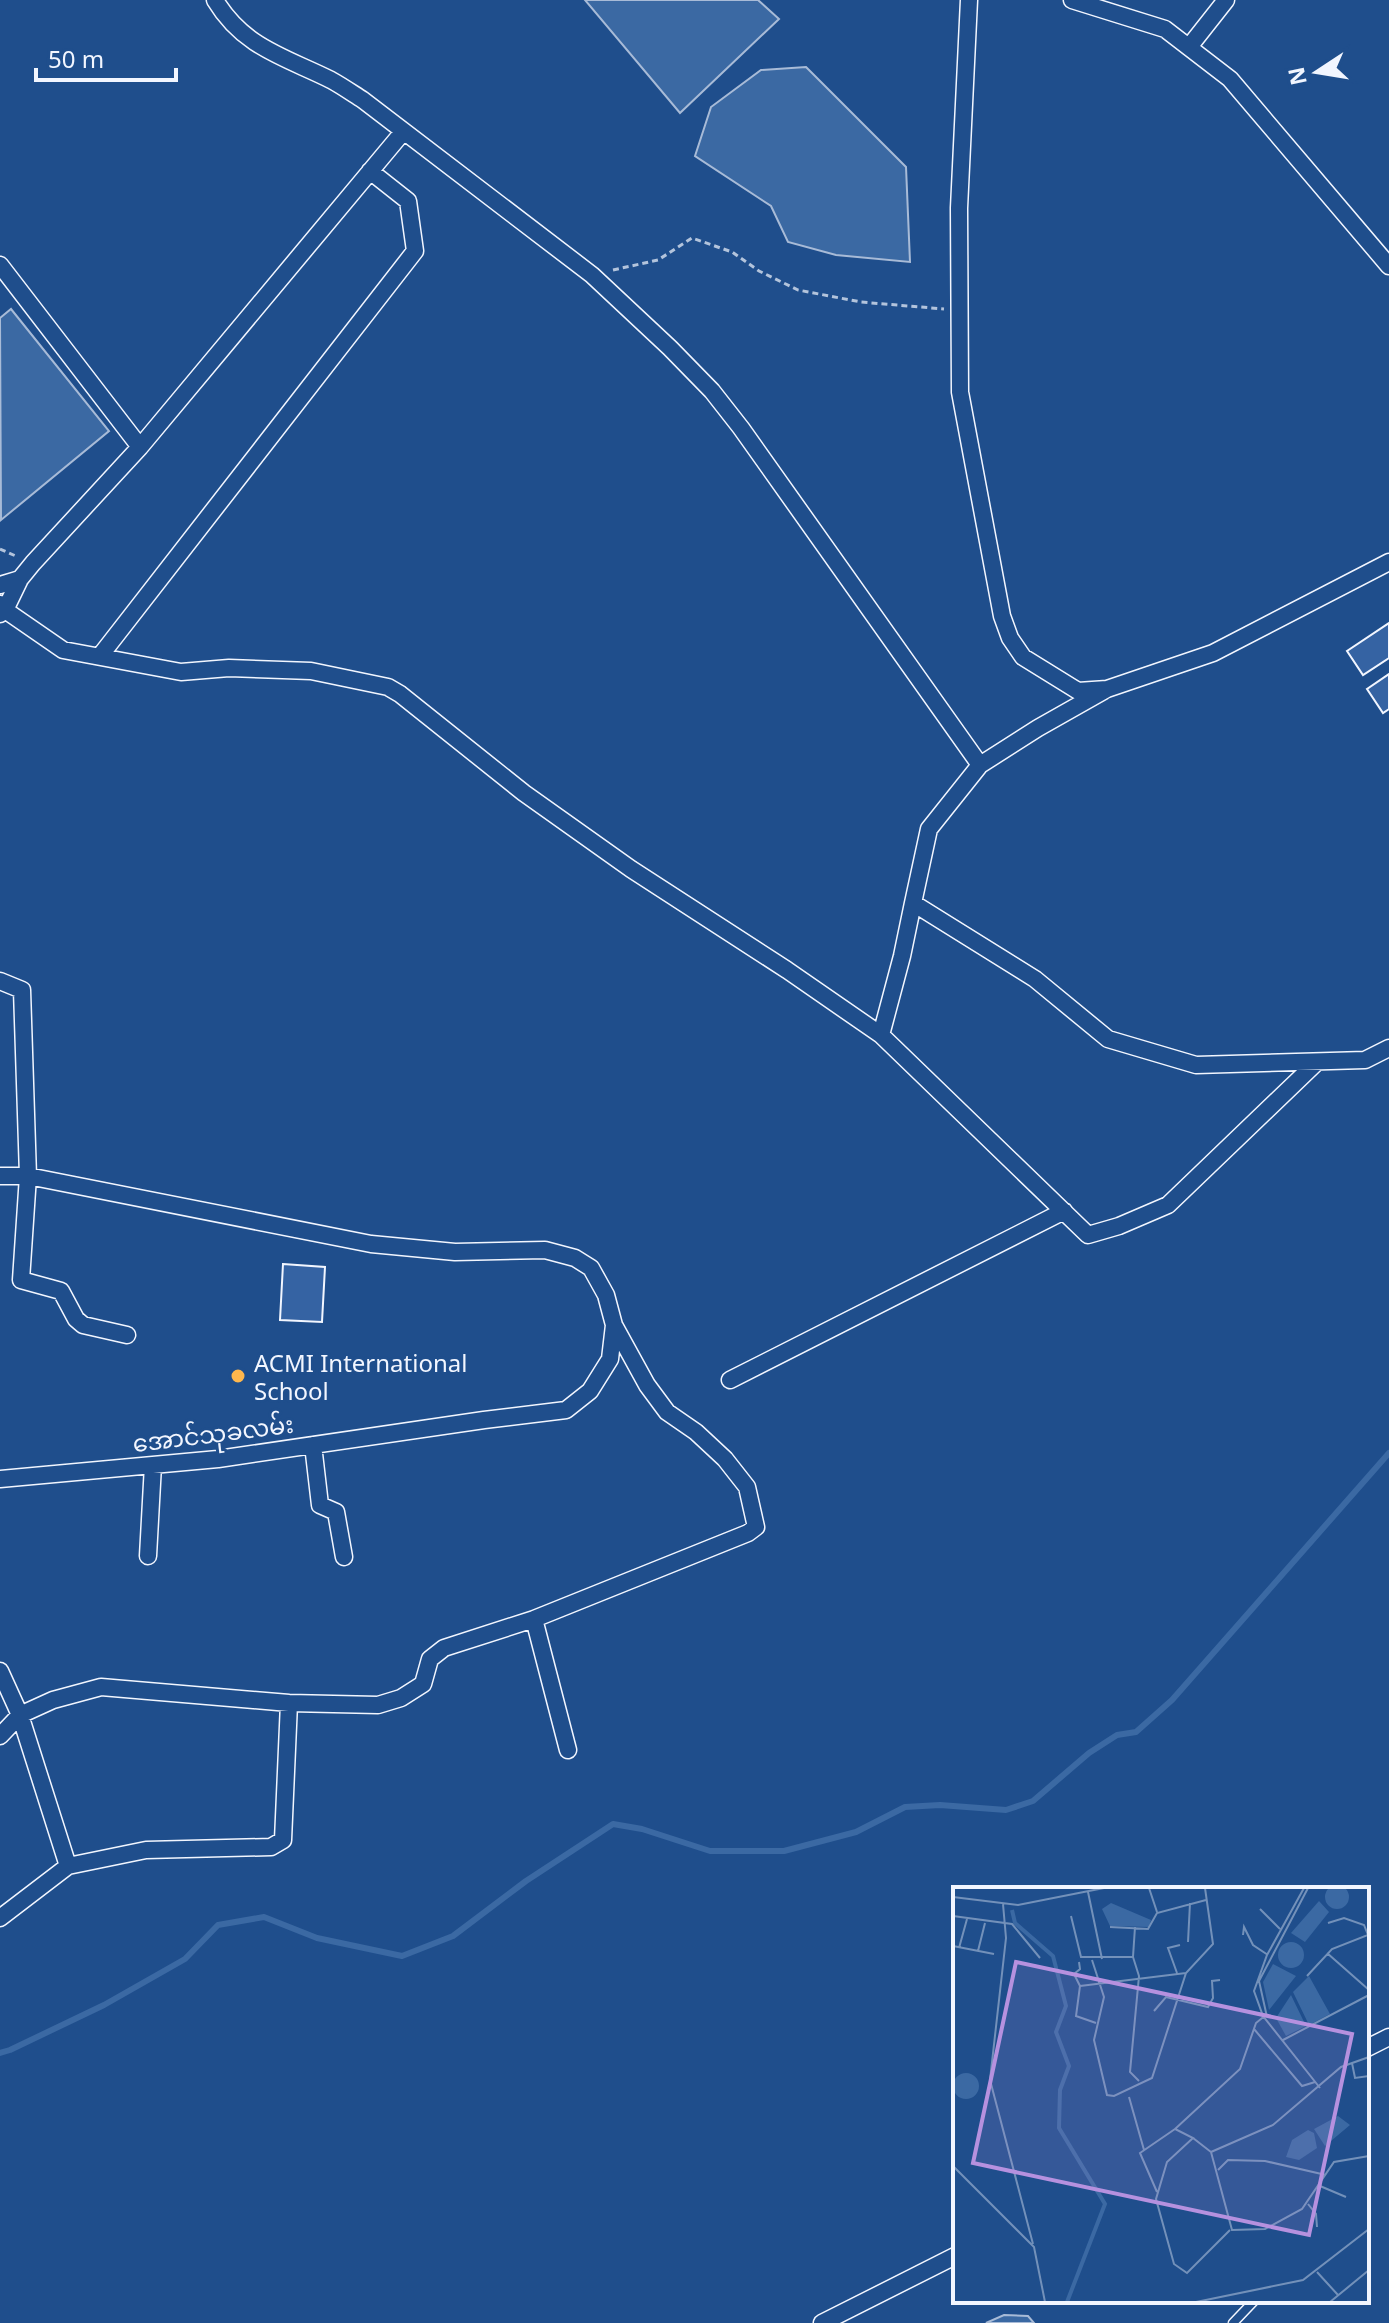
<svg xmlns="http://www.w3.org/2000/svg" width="1389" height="2323" font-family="'Noto Sans','Noto Sans Myanmar',sans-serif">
<rect width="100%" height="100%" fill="#1f4e8c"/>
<path fill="#3b69a3" stroke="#a8bbd7" stroke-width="2" d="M585,0H758L779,19L680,113Z
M806,67L906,167L910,262L836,255L788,242L771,206L695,156L711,107L761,70Z
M11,309L109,431L1,520L0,318Z
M1004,2315L1028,2316L1034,2323H986Z"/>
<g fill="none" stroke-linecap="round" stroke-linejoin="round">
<path stroke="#3b69a3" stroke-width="6" d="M0,2053L10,2050L104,2005L185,1959L218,1925L264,1917L317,1938L402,1956L453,1936L526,1881L613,1824L642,1829L710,1851H784L856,1832L905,1807L940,1805L1006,1810L1033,1801L1089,1753L1117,1735L1136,1732L1172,1700L1389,1453"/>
</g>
<path fill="#3563a3" stroke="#f2f6ff" stroke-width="2" d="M1389,623V658L1363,675L1347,651Z
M1389,674V709L1383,713L1367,689Z
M283,1264L325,1267L322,1322L280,1320Z"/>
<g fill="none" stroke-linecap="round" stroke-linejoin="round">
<defs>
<path id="lane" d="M1233,2323L1254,2301"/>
<path id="street" d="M215,0C244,48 285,57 331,80C342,86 352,93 363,100L592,275L670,348L712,391L741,428L980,765
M969,0L959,208L960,392L1002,616L1010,638L1023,657L1078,691L1107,689
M1072,0L1165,29L1230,79L1389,266
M1189,47L1226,0
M0,265L140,447
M0,585L20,579
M0,604L5,610L63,650L181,672L229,668L311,671L388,687L400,694L524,793L631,869L787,970L881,1035L902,956L913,903L1035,979L1108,1039L1196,1065L1365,1060L1389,1048
M0,614L5,610L20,579L33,563L140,447L403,132
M100,656L415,251L408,201L370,171
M913,903L929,829L980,765L1038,728L1107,689L1213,653L1389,562
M0,981L22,990L28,1176L21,1280L61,1291L76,1319L83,1325L127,1335
M881,1035L1088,1235L1119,1226L1168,1205L1317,1062
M0,1176H28L371,1244L455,1252L545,1250L575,1258L591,1268L606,1295L614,1325L647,1385L667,1412L696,1432L725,1459L747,1487L756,1527L748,1533L534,1619L444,1648L430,1659L423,1684L401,1698L378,1705L289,1703L101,1687L53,1700L20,1715L0,1736
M730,1380L1064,1211
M313,1445L320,1505L336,1512L344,1557
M0,1479L218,1459L484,1420L566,1410L590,1391L610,1359L614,1325
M148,1556L153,1465
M534,1619L568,1750
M0,1671L20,1715L68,1866
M0,1918L68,1866L146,1850L271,1847L283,1840L289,1703
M1367,2048L1389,2037
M822,2323L955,2256"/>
</defs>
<use href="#lane" stroke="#f2f6ff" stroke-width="11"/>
<use href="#street" stroke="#f2f6ff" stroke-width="19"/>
<path stroke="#b3c4dc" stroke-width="3" stroke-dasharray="6 4" stroke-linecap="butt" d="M613,270L658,260L692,238L732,252L759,271L798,290L861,302L944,309
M0,549L18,557"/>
<use href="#lane" stroke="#1f4e8c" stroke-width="8"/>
<use href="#street" stroke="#1f4e8c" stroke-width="16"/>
</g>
<circle fill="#ffb74d" stroke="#1f4e8c" stroke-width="3" cx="238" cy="1376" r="8"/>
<g text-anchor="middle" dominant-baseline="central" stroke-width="6" stroke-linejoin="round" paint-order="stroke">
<g font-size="24" fill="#f2f6ff" stroke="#1f4e8c" text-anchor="start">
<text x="254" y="1362">ACMI International<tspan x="254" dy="28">School</tspan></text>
</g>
<g font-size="24" fill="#f2f6ff" stroke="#1f4e8c">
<text transform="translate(213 1433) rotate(-7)">အောင်သုခလမ်း</text>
</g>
</g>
<g transform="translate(953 1887)">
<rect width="416" height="416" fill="#1f4e8c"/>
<path d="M372 10a12 12 0 1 1 24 0a12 12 0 1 1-24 0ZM366,14L376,25L352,55L338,46ZM158,16L198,33L196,40L157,39L149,22ZM325 68a13 13 0 1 1 26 0a13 13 0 1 1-26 0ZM320,77L343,89L316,123L310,95ZM356,89L377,127L356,138L340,105ZM338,108L353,139L333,149L323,131ZM0 199a13 13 0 1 1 26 0a13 13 0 1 1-26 0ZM385,229L397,238L372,259L361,242ZM355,243L361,246L364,261L346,273L333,270L339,253Z" fill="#3b69a3"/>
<path fill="none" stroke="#3b69a3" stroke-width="4" d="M59,23L62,36L100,69L113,119L103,145L116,179L107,203L106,241L152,317L114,415"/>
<path fill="none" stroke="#7391ba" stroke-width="2" d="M196,1L204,25M351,1L314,68L301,104L310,129L367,201M135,5L149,72M0,10L65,18L151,1M50,17L53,51L37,193L80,357M307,22L327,42M0,29L59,37L87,71M118,29L128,70H180M157,40L195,42L204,26L253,13M182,40L180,70L186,89L177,185L186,194M290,48L291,40L300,58L315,68M235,55L237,16M0,59L41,67M6,61L14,32M25,64L32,36M374,66L416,103M139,73L151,110L141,153L154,208L161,209L199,191L233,86L260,57L252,1M126,75L127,82L121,87L127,99L123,129L143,136M224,86L215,61L227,58M354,89L379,62L415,48L411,38L391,31L375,36M127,99L233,86M201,124L213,110L255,120L260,111L259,94L267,93M314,130L306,94L355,1M301,142L349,199L362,195M330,153L416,108M399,176L402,191L416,189M176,210L191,263M240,251L258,265L279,343L312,342L349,322L381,275L416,269M258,265L320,238L388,180L416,170M0,279L81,360L92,415M265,283L275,273L312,274L373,288M367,299L393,310M204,305L187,266L222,242M355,317L363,327L364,340M277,343L234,386L221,377L203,312L214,275L240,251L222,242L287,182L303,136L314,127M364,385L385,408M243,415L350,393L416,342M377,415L416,383"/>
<path fill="#b691df" fill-opacity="0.15" stroke="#b691df" stroke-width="4" d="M63,75L399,147L356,348L20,276Z"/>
<rect width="416" height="416" fill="none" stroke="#f2f6ff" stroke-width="4"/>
</g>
<g transform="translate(1317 72) rotate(258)" stroke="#1f4e8c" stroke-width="6" paint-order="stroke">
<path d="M0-6L14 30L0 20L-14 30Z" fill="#f2f6ff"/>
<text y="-12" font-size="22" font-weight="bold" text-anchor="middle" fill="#f2f6ff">N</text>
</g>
<path d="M36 68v12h140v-12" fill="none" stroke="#f2f6ff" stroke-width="4"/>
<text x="48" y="68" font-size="24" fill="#f2f6ff" stroke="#1f4e8c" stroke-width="6" paint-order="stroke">50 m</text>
</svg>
